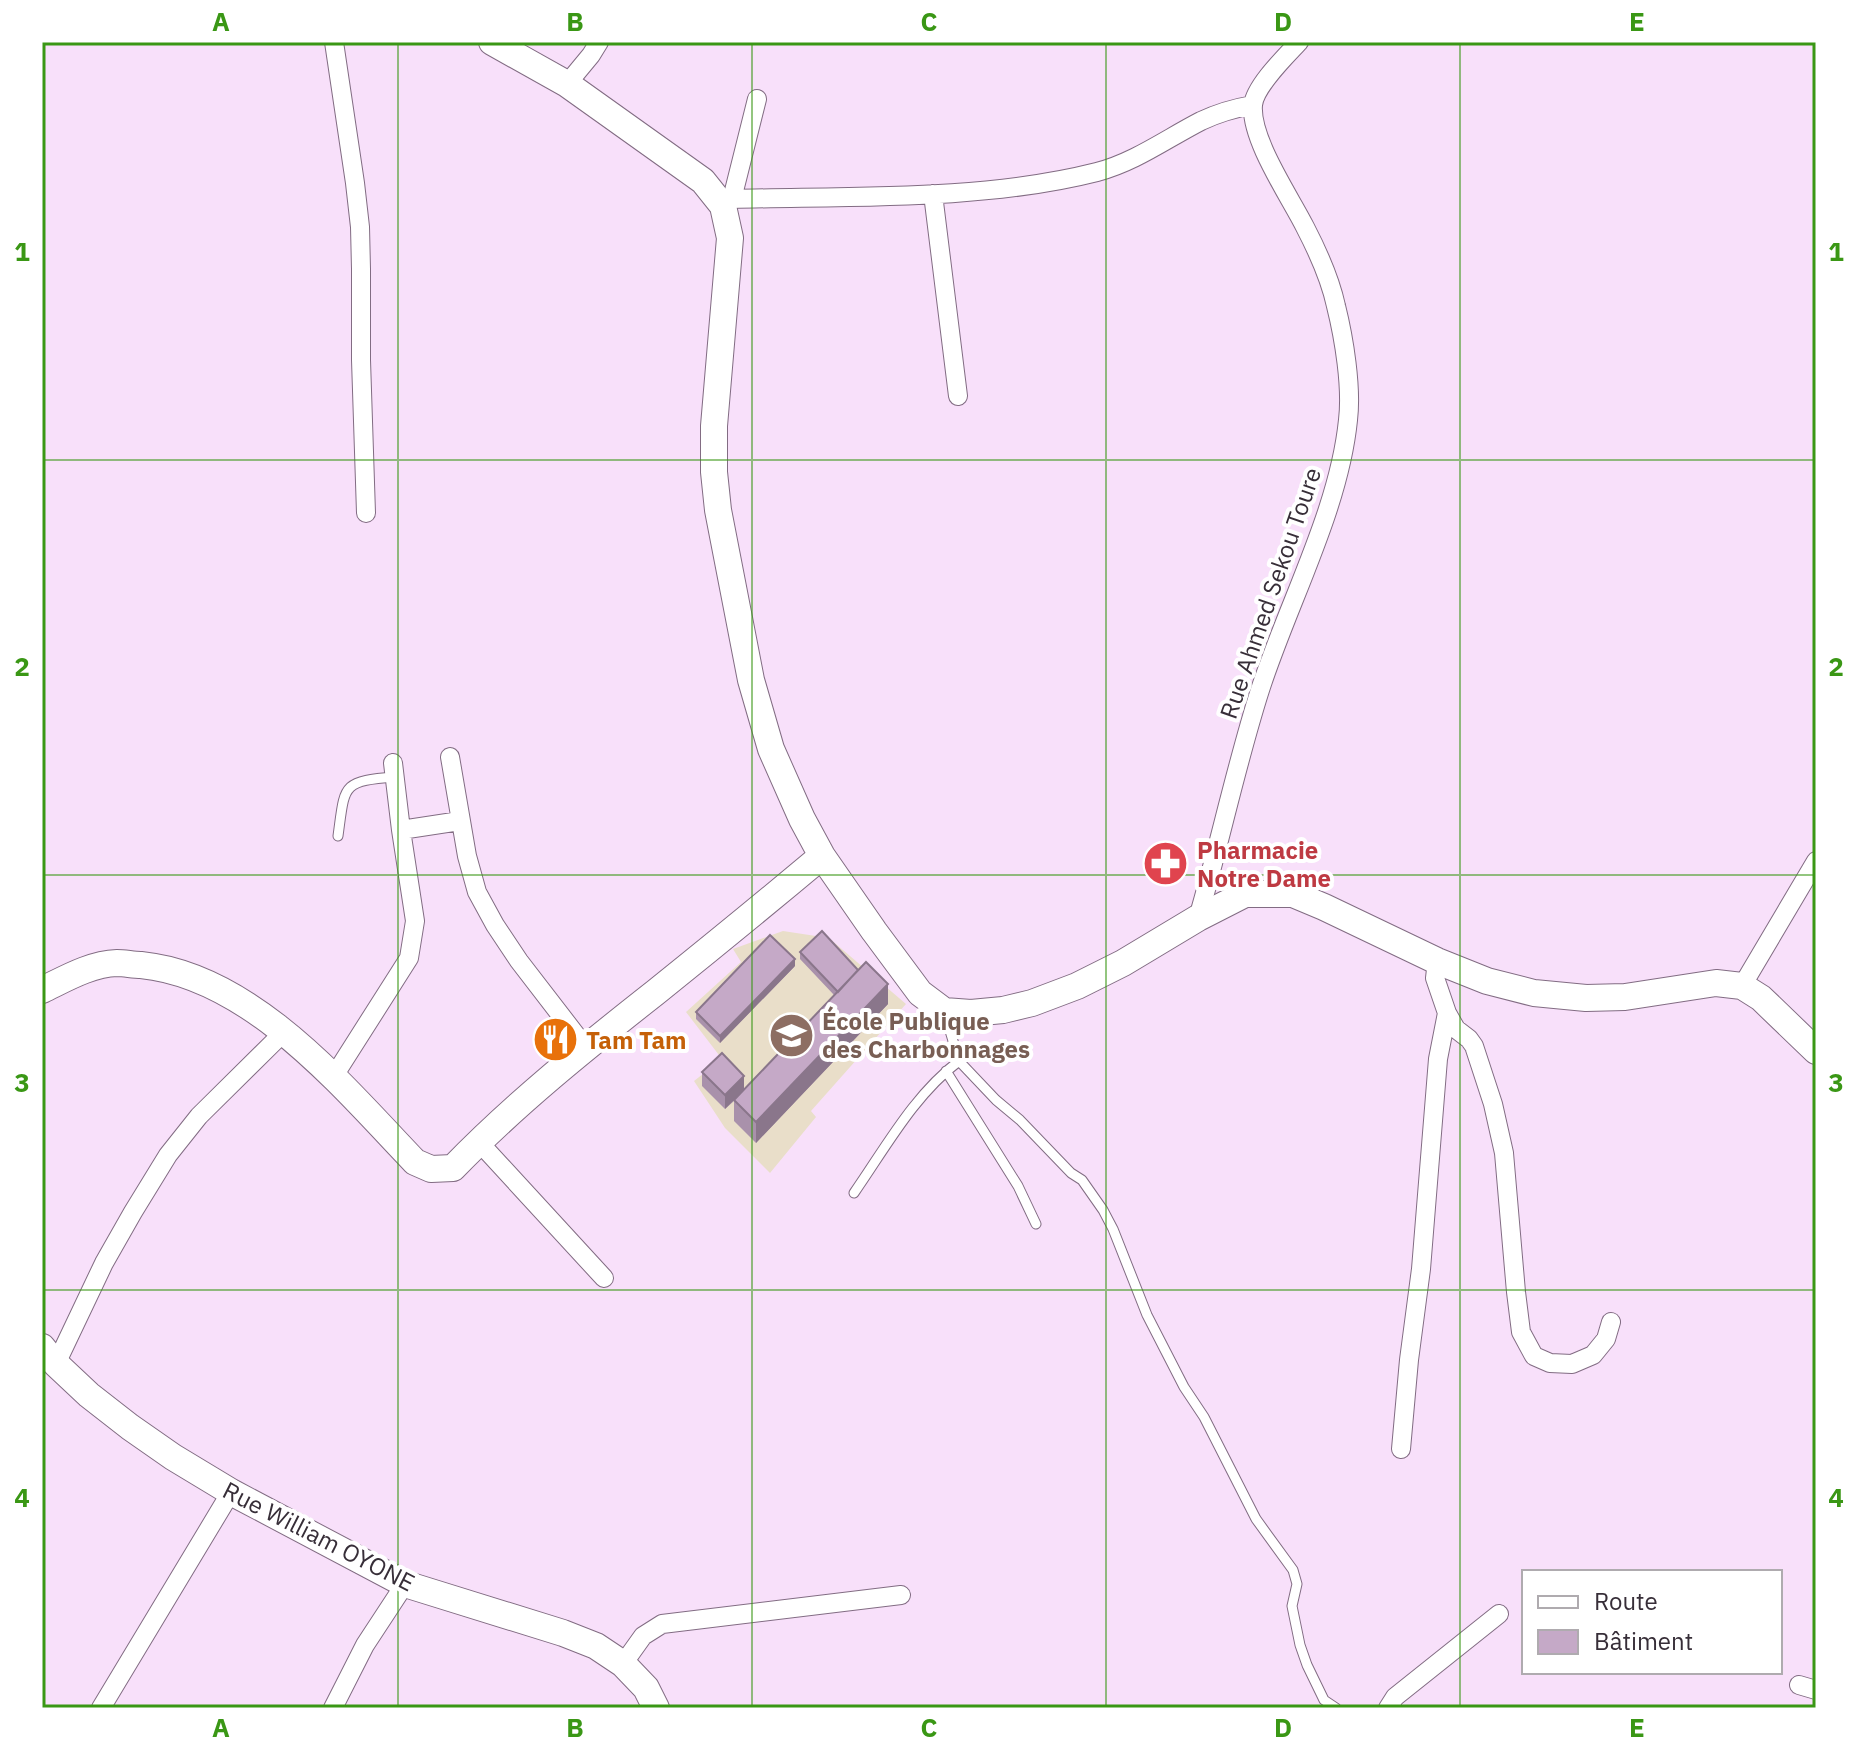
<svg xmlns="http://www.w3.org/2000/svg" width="1858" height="1750" font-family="'IBM Plex Sans',sans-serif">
<rect width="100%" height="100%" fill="#f8e0fa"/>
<path fill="#e9dec9" d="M783,931L829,938L906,1004L811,1111L816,1117L770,1173L725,1128L694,1081L722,1059L686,1012L741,962L733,949Z"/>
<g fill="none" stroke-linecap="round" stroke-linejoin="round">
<defs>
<path id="lane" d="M338,836C345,785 341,781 395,777
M945,1014L959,1061L996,1100L1020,1120L1071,1173L1082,1180L1103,1210L1113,1229L1147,1315L1184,1387L1204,1417L1256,1519L1293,1570L1297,1584L1292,1606L1300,1645L1307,1665L1324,1700L1336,1708
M946,1071L1018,1186L1036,1224
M854,1193C886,1147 914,1095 959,1061"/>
<path id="street" d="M334,42L355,183L360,227L361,269V360L366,513
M567,84L591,55L599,42
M933,194L958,396
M732,199L757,99
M723,206L732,199C850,196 983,201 1097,172C1135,162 1166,139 1201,121C1218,113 1235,108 1253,105
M450,757L467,856L477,892L495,925L519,961L586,1048
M401,830L460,821
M1198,918C1220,843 1236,765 1260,690C1288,603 1339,510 1348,420C1352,387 1344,338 1336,306C1330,278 1318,252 1305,227C1290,197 1250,139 1253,105C1255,86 1286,56 1299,42
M1742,986L1816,861
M1447,1013L1456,1029L1469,1039L1474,1046L1493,1104L1504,1153L1516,1292L1521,1332L1534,1356L1550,1363L1572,1364L1593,1355L1606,1339L1611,1322
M334,1076L409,958L415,921L401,830L393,763
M478,1141L604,1278
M56,1364L104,1263L133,1212L168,1155L199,1116L284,1032
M1401,1449L1409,1360L1421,1269L1438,1059L1447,1013L1435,978L1437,961
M623,1664L643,1636L662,1624L901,1595
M1799,1685L1816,1690
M101,1708L231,1492
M333,1708L365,1645L405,1584
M1388,1708L1395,1697L1499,1614"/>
<path id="secondary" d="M492,42L567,84L703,181L723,206L730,238L714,426V472L718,510L751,680L771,749L802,819L822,856L874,931L920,993L944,1011L971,1013L1003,1010L1032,1003L1077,986L1123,963L1198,918L1245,894H1293L1324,907L1437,961L1487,981L1534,993L1586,998L1625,997L1716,983L1742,986L1761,998L1816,1051
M42,990C65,979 90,964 117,963C125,963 133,965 141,965C252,976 343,1087 415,1162L431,1169L453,1168C515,1104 586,1047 656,992C712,947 767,902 822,856
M42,1347L56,1364L89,1395L130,1427L173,1457L231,1492L405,1584L563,1633L596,1646L623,1664L646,1688L656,1708"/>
</defs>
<use href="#lane" stroke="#826c83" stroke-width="11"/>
<use href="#street" stroke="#826c83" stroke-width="20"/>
<use href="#secondary" stroke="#826c83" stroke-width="28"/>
<use href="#lane" stroke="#fff" stroke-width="9"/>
<use href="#street" stroke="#fff" stroke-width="18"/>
<use href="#secondary" stroke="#fff" stroke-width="26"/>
</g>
<path fill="#a991ab" d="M800,952L888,1004L756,1143L734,1121V1101L725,1109L702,1086V1072L744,1089L834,995L800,959Z
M795,966L720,1043L696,1019V1012Z"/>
<path fill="#8a768b" d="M795,959V966L720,1043V1036Z
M888,984V1004L756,1143V1122Z
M744,1076V1090L725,1109V1095Z"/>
<path fill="#c5a9c7" stroke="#8a768b" stroke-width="2" d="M822,931L858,970L838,992L800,952Z
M770,935L795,959L720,1036L696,1012Z
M866,962L888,984L756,1122L734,1100Z
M722,1053L744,1076L725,1095L702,1072Z"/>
<path fill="none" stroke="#3a9715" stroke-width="2" stroke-opacity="0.55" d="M398,42V1708M752,42V1708M1106,42V1708M1460,42V1708M42,460H1816M42,875H1816M42,1290H1816"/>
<defs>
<symbol id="pharmacy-disc" viewBox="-11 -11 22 22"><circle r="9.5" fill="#e0444e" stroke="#fff"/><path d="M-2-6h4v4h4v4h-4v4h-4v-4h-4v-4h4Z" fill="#fff"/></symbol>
<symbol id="school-disc" viewBox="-11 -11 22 22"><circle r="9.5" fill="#8d6e63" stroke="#fff"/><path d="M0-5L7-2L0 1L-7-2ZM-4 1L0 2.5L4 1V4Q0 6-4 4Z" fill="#fff"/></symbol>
<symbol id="restaurant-disc" viewBox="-11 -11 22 22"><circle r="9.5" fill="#e8710a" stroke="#fff"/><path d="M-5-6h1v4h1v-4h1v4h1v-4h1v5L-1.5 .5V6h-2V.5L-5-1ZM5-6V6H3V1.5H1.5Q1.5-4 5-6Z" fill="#fff"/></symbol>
</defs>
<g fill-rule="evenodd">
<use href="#pharmacy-disc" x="1140" y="838" width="51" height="51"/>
<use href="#school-disc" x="766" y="1010" width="51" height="51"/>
<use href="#restaurant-disc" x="530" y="1014" width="51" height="51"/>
</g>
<g text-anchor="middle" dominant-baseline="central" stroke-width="8" stroke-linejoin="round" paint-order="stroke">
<g font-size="24" fill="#372e38" stroke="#fff">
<text transform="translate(1270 593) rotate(-71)">Rue Ahmed Sekou Toure</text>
<text transform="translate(319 1536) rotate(27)">Rue William OYONE</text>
</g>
<g font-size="24" font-weight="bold" fill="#be3a42" stroke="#fff" text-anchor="start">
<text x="1197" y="850">Pharmacie<tspan x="1197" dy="28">Notre Dame</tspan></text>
</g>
<g font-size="24" font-weight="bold" fill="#785e54" stroke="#fff" text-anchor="start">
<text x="822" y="1021">École Publique<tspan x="822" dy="28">des Charbonnages</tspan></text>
</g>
<g font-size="24" font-weight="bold" fill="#c56008" stroke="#fff" text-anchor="start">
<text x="586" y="1040">Tam Tam</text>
</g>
</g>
<rect width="1858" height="1750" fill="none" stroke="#ffffff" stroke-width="88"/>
<rect x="1522" y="1570" width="260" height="104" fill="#ffffff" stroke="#afabaf" stroke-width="2"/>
<rect x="1538" y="1596" width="40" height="12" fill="#ffffff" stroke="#afabaf" stroke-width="2"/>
<text x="1594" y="1610" font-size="24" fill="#372e38">Route</text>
<rect x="1538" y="1630" width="40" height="24" fill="#c5a9c7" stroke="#afabaf" stroke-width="2"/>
<text x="1594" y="1650" font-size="24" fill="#372e38">Bâtiment</text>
<rect x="44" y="44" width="1770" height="1662" fill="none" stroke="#3a9715" stroke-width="3"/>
<g font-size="26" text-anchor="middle" font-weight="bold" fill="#3a9715">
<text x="221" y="31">A</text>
<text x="575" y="31">B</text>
<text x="929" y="31">C</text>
<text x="1283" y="31">D</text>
<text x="1637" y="31">E</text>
<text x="22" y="261">1</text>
<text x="1836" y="261">1</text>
<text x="22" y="676">2</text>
<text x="1836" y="676">2</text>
<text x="22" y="1092">3</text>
<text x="1836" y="1092">3</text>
<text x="22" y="1507">4</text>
<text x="1836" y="1507">4</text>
<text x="221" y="1737">A</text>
<text x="575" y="1737">B</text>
<text x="929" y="1737">C</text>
<text x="1283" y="1737">D</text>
<text x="1637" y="1737">E</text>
</g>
</svg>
